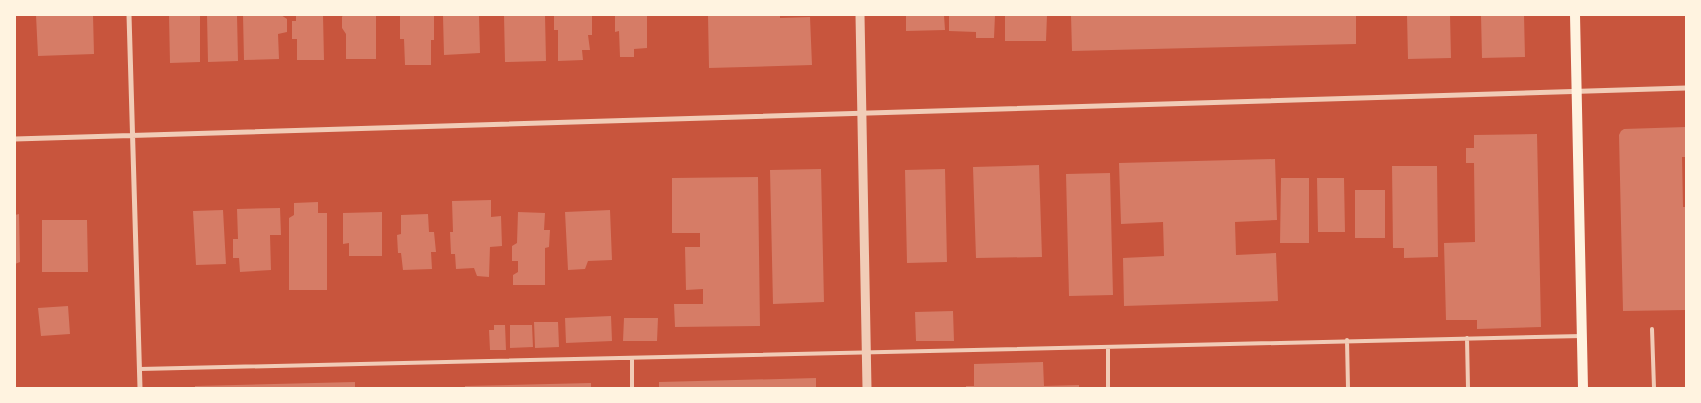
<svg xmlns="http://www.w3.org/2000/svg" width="1701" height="403" font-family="Signika,sans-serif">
<rect width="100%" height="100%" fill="#c8553d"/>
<path fill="#d67c66" d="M36,15H93L94,54L38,56Z
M169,15H200V62L170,63Z
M207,15H237L238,61L208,62Z
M243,15H281L287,19V32L278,34L279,59L244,60Z
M296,15H323L324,60H297V39H292V21H296Z
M343,15H376V59H346V34L342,28V17Z
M400,15H434V40H431V65H405L404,39H400Z
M445,15H479L480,53L444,55L443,16Z
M504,15H545L546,61L505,62Z
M554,15H592V35H588L590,50H582L583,60L558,61V30H554Z
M615,15H647V48L634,49V57H620L619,31L615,32Z
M708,15H780V18L810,17L812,65L709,68Z
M906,15H944L945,30L906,31Z
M949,15H995L994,38H976V32L949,31Z
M1005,15H1047L1046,41H1005Z
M1071,15H1356V44L1072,51Z
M1407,15H1450L1451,58L1408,59Z
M1481,15H1524L1525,57L1482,58Z
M1686,127V157H1682L1683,207H1686V310L1623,311L1619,135L1621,131L1624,129Z
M1537,134L1541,327L1477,329V320H1446L1444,243L1475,242L1474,163H1466V148H1474V135Z
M1275,159L1277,220L1235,222L1236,255L1276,253L1278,301L1124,306L1123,258L1164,256L1163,222L1121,224L1119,163Z
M1039,165L1042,257L976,258L973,167Z
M1392,166H1437L1438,257L1404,258V248H1393Z
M821,169L824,302L773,304L770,170Z
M945,169L947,262L907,263L905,170Z
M1110,173L1113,295L1069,296L1066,174Z
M758,177L760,326L675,327L674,304H703V289L686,290L685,247H700V233H672V178Z
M1281,178H1309V243H1280Z
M1317,178H1344L1345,232H1318Z
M1355,190H1385V238H1355Z
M491,200V217L501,216L502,246L490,247L489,277L477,276L474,268L456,269L455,254H451L450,232H453L452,201Z
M318,202V213H327V290H289V218L294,215V203Z
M280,208L281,235H270L271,270L240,272L239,258H233V239H238L237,209Z
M223,210L226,264L196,265L193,211Z
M610,210L612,260L588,261L585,269L568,270L565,212Z
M382,212V256H349V243L343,244V213Z
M518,212L545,213L544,230H550L549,247L545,248V285H513V275L518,272V261H512V246L517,243Z
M19,214L20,262L15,264V215Z
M428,214L429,232H434L436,252H431L432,269L403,270L401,253H398L397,235L401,234V215Z
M42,220H87L88,272H42Z
M68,306L70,334L41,336L38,308Z
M953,311L954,341H916L915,312Z
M611,316L612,341L566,343L565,318Z
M624,318H658L657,341H623Z
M534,322H558L559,347L535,348Z
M494,325H505L506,350H490L489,330H494Z
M510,325H532L533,347L510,348Z
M1043,362L1044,386L1079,385V388H966V386H974V364Z
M816,378V388H659V382Z
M355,382V388H195V386Z
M591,383V388H465V386Z"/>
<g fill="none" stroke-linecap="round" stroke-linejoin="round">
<path stroke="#f1ccb7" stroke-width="4" d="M1652,329L1654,388
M1467,338L1468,388
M1347,340L1348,388
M1108,347V388
M632,359V388
M140,369L1582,336"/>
<path stroke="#f1ccb7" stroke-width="5" d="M129,15L140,388
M15,139L1686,88"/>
<path stroke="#f1ccb7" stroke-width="9" d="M860,15L867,388"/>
<path stroke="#fff3e0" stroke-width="10" d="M1575,15L1583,388"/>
</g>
<rect width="1701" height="403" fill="none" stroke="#fff3e0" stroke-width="32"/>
</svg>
